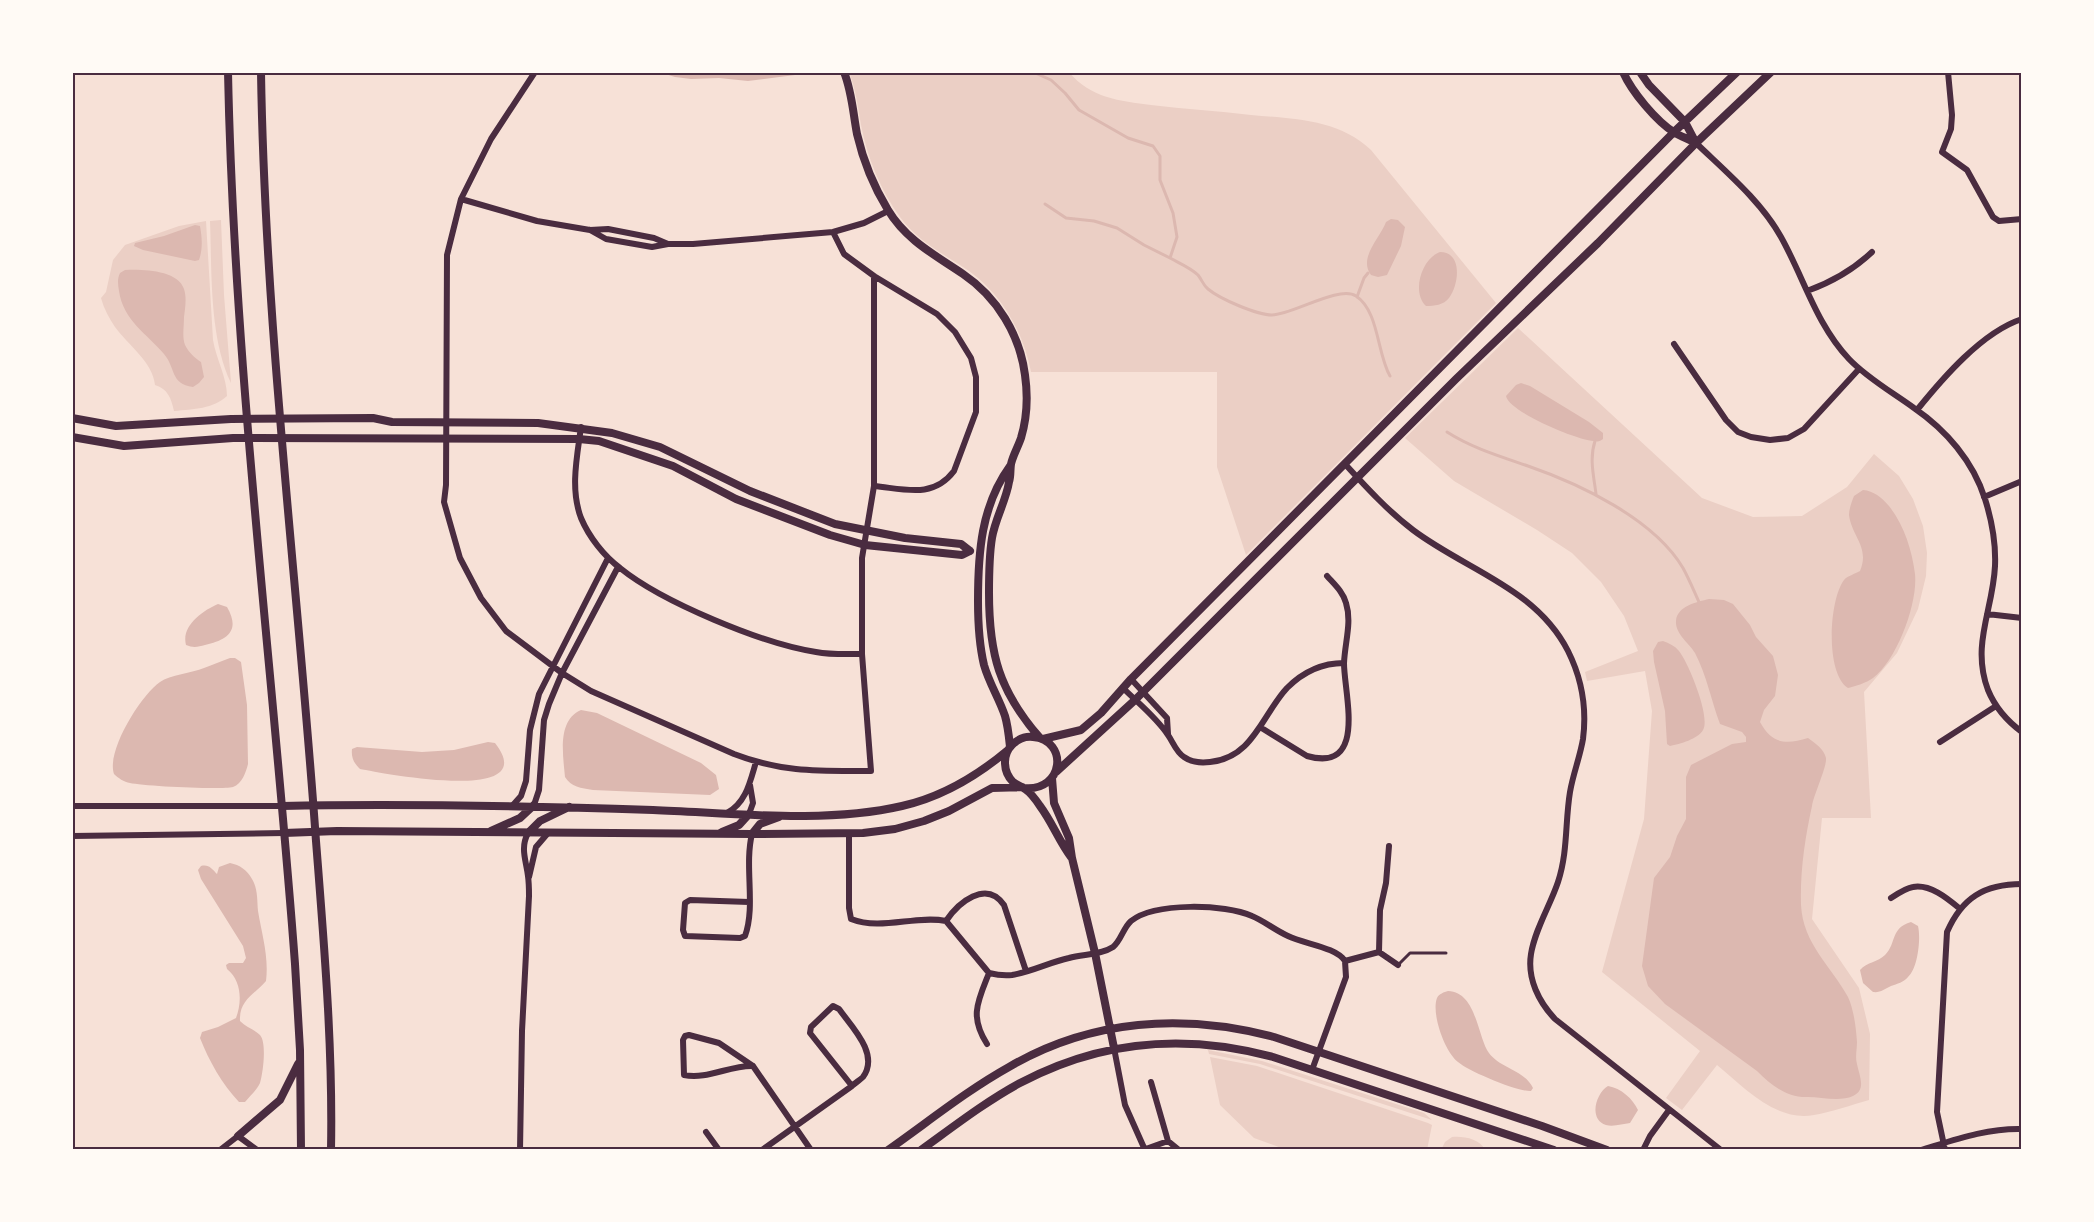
<svg xmlns="http://www.w3.org/2000/svg" width="2094" height="1222" font-family="'Nunito Sans',sans-serif">
<rect width="100%" height="100%" fill="#f7e1d7"/>
<path fill="#ebcfc5" d="M849,72H1069C1090,98 1120,101 1151,105C1184,109 1218,111 1251,115C1294,119 1338,119 1371,150L1496,303L1246,555L1217,467V372H1031C1023,329 998,288 960,265C938,251 916,239 900,217C881,191 867,157 861,125C858,107 856,90 849,72Z
M221,220L224,295L231,383C209,337 212,272 210,221Z
M206,221L213,340C216,359 227,377 227,396C213,409 194,409 174,411C171,398 168,389 155,385C153,362 128,345 115,327C109,318 104,309 101,298L106,292L113,260L125,245L179,226Z
M1518,328L1702,498L1753,517L1802,516L1847,487L1874,454L1899,476L1913,499L1923,526L1927,553L1926,576L1918,609L1897,653L1864,692L1871,818H1822L1812,919L1859,988L1870,1034L1869,1100C1851,1105 1832,1112 1814,1115C1775,1122 1744,1087 1717,1065L1682,1110L1666,1098L1700,1051L1602,972L1644,819L1652,711L1645,671L1587,681L1585,672L1638,651L1624,616L1601,582L1572,553L1537,530L1454,481L1405,438Z
M1208,1050L1262,1061L1424,1113L1432,1120L1260,1064L1209,1054Z
M1210,1057L1257,1066L1428,1123L1432,1125L1427,1150H1287L1254,1138L1220,1105Z
M1452,1137C1464,1136 1480,1139 1485,1150H1441L1445,1142Z"/>
<path fill="#dcb8b0" d="M659,72H793L795,75L748,81L719,78L691,79L675,77Z
M1391,219L1398,220L1405,227L1401,246L1387,275L1378,277L1371,275C1358,258 1380,238 1386,222Z
M195,225L200,226C202,237 203,249 199,260L195,261L143,250L134,246L135,243L164,236Z
M1440,252C1463,252 1459,285 1449,298C1444,305 1434,306 1426,306C1411,292 1422,258 1440,252Z
M125,270C142,269 178,270 184,289C187,298 185,309 184,317C184,327 182,337 185,345C189,353 195,358 201,362L204,377L199,383L193,387C170,384 176,368 164,354C147,334 123,320 119,291C118,285 117,279 120,273Z
M1521,383L1530,386L1589,422L1603,433V439C1600,441 1599,442 1594,441C1577,440 1509,412 1506,396L1516,385Z
M1863,490C1874,491 1881,497 1889,506C1904,525 1912,550 1915,574C1918,603 1897,660 1873,678C1866,683 1856,686 1848,688C1825,673 1829,600 1844,580C1847,576 1855,574 1860,571C1870,547 1852,537 1849,515C1849,509 1852,501 1854,496Z
M1709,599L1724,600L1733,604L1750,625L1756,637L1773,656L1778,675L1775,696L1764,710L1760,722C1772,744 1786,745 1808,738C1815,743 1824,749 1826,758C1827,767 1814,794 1812,806C1805,838 1800,871 1801,905C1803,944 1831,966 1848,997C1854,1010 1856,1028 1857,1042C1857,1049 1855,1057 1857,1064C1859,1075 1867,1090 1853,1096C1840,1102 1821,1097 1808,1097C1787,1098 1771,1085 1757,1071L1665,1004L1648,986L1642,966L1654,878L1670,857L1677,836L1686,819V777L1691,765L1732,744L1746,742V737L1742,732L1720,724C1711,700 1707,676 1695,653C1689,643 1675,634 1676,621C1677,606 1697,602 1709,599Z
M218,604L227,607C241,631 227,640 205,645C198,647 193,648 186,645C181,626 202,611 218,604Z
M1663,641C1669,643 1675,646 1679,651C1688,662 1711,717 1703,730C1698,739 1680,744 1670,746L1667,744L1665,711L1654,662L1653,651L1658,642Z
M230,658H235L241,662L247,705L248,764C246,772 242,784 233,787C221,790 143,786 130,783C124,782 118,778 114,774C106,751 141,695 160,682C170,675 192,673 204,668C213,665 221,661 230,658Z
M581,710L597,713L701,763L716,775L719,789L710,795L593,790C581,788 571,787 565,777C563,755 557,720 581,710Z
M488,742L495,743C544,805 381,773 360,769C354,763 351,758 352,749L357,747L422,752L454,750Z
M230,863C240,865 247,870 252,879C258,889 257,900 258,911C262,935 269,957 266,981C254,995 239,1000 240,1021C246,1027 255,1030 260,1035C267,1043 263,1073 260,1083C257,1090 250,1096 245,1102H239C222,1084 209,1061 200,1038L202,1032L218,1027L236,1018C242,1002 242,981 227,969L226,965L229,963H243L246,958L243,946L201,879L198,870L201,866C209,864 212,869 217,874L219,867Z
M1911,922L1918,926C1921,938 1918,968 1908,977C1904,982 1897,984 1891,986C1885,989 1880,993 1873,992L1863,983L1860,970C1867,962 1878,962 1885,955C1897,943 1890,928 1911,922Z
M1448,991C1475,992 1477,1031 1487,1050C1497,1068 1524,1069 1533,1088L1531,1091C1518,1092 1468,1071 1458,1062C1445,1052 1431,1014 1437,998C1439,994 1444,992 1448,991Z
M1608,1086C1621,1088 1633,1099 1638,1110L1630,1123C1623,1124 1613,1127 1606,1125C1588,1119 1596,1093 1608,1086Z"/>
<g fill="none" stroke-linecap="round" stroke-linejoin="round">
<path stroke="#dcb8b0" stroke-width="3" d="M1033,72L1051,80L1065,93L1079,110L1128,138L1153,146L1160,156V180L1173,213L1177,237L1170,258C1179,263 1191,268 1198,275C1202,280 1203,285 1208,289C1220,299 1257,315 1272,315C1292,315 1339,285 1356,296C1379,311 1377,354 1390,376
M1045,204L1066,218L1094,221L1117,228L1144,245L1170,258
M1357,297L1364,278L1368,273
M1447,432C1472,448 1499,456 1528,466C1580,484 1654,519 1683,568C1689,579 1694,591 1699,602
M1595,441C1589,459 1594,477 1596,494"/>
<path stroke="#4a2c40" stroke-width="3" d="M1399,964L1410,953H1446"/>
<path stroke="#4a2c40" stroke-width="6" d="M535,72L491,139L461,199L447,255L446,485L444,502L460,558L481,598L506,631L562,673L591,691L734,754C784,773 819,771 871,771L862,654
M1948,72L1952,115L1951,129L1942,152L1967,170L1993,217L1999,221L2022,219
M1696,143C1726,172 1761,201 1781,237C1804,278 1816,324 1849,359C1867,378 1892,392 1914,408C1946,430 1973,461 1985,499C1992,521 1996,543 1995,566C1993,610 1971,645 1988,690C1995,707 2007,721 2022,732
M461,199L537,221L590,230L608,229L654,238L668,244
M590,230L606,239L652,247L668,244H693L833,232L864,223L888,211
M874,276V486
M1807,291C1832,282 1853,270 1872,252
M1674,344L1726,420L1738,432L1751,437L1770,440L1788,438L1804,429L1859,369
M1917,410C1942,379 1982,332 2022,319
M581,427C577,457 570,489 581,518C589,537 604,556 620,568C662,602 763,644 816,652C832,655 847,654 862,654V558L874,486C905,489 933,499 954,471L976,412V377L971,358L955,332L937,314L874,276L844,254L833,232
M1345,464C1366,487 1388,511 1413,530C1466,570 1536,588 1568,651C1582,679 1587,708 1583,739C1580,757 1573,774 1570,792C1565,822 1568,852 1558,882C1550,906 1535,929 1531,954C1527,979 1539,1002 1555,1019L1721,1150
M1984,497L2022,481
M1987,614L2022,618
M1131,679L1167,718L1168,734
M1123,688C1138,703 1156,717 1168,735C1173,742 1176,752 1184,757C1191,762 1202,763 1210,762C1253,758 1262,715 1287,688C1303,672 1322,663 1344,663
M1260,727L1307,756C1368,773 1344,694 1344,663C1345,642 1352,622 1346,603C1343,592 1335,585 1327,576
M1940,742L1996,706
M513,805L521,796L526,781L530,730L539,694L608,558
M534,805L539,790L544,720L549,704L562,673L618,567
M72,806H282
M727,813C746,803 750,782 756,762
M749,814L753,803L750,785
M849,834V908L851,919C881,931 915,915 946,921L989,973C997,975 1004,976 1012,975C1031,972 1050,962 1069,958C1083,954 1101,955 1113,947C1121,941 1123,928 1131,921C1155,902 1225,904 1252,916C1264,921 1275,930 1288,936C1304,944 1336,947 1345,961L1379,952L1398,965
M72,836L284,833
M529,877L536,847L548,833
M1891,898C1897,894 1906,888 1913,887C1930,884 1947,898 1959,908
M749,902L690,900L685,903L683,930L685,936L740,938L745,936C756,906 744,866 752,834
M946,921C958,903 986,879 1004,905L1026,971
M1379,952L1380,910L1386,883L1389,846
M689,1035L719,1043L753,1066C730,1065 707,1080 684,1075L683,1040L685,1036Z
M987,1044C969,1016 978,1001 989,973
M1114,1048L1125,1105L1145,1150
M753,1066L811,1150
M1312,1070L1346,977L1345,961
M1151,1082L1168,1141
M706,1132L719,1150
M220,1150L238,1136L257,1150
M520,1150L522,1031L529,896C529,890 529,883 528,876C526,860 520,848 528,833
M762,1150L852,1086C855,1083 860,1080 863,1077C880,1054 851,1026 839,1009L833,1006L811,1027L810,1033L852,1086
M1143,1150L1168,1141L1179,1150
M1643,1150L1650,1136L1669,1110
M1921,1150C1954,1140 1987,1128 2022,1129
M1945,1150L1937,1112L1947,932C1962,898 1984,884 2022,884"/>
<path stroke="#4a2c40" stroke-width="8" d="M844,72C852,92 853,113 857,134C863,160 874,187 888,210C906,240 935,255 963,274C997,297 1020,335 1025,375C1028,396 1027,418 1021,438C1018,447 1013,455 1011,464C1010,470 1011,476 1009,482C1006,501 995,519 992,538C989,556 989,574 989,593C989,654 999,691 1040,738
M1623,72C1632,92 1656,121 1675,133C1682,137 1689,139 1696,143
M1640,72L1649,85L1685,122L1696,143
M72,418L116,426L231,419L373,418L392,422L538,423L612,433L660,447L750,491L835,524L905,538L961,544L970,551
M72,437L124,446L233,438L579,439L599,441L673,466L736,499L830,535L865,545L962,555L970,551
M1043,739L1081,730L1101,713L1131,679L1674,132L1737,72
M1010,747C1009,737 1008,726 1005,716C999,698 989,683 984,665C979,644 978,623 978,601C978,553 981,506 1010,466
M1056,772L1135,700L1456,379L1598,243L1696,143L1771,72
M1052,778L1054,803L1069,838L1072,858L1095,953L1114,1048
M1024,788C1064,792 1069,740 1033,737C1025,736 1018,739 1012,745C1002,755 1003,772 1013,782C1017,785 1021,786 1025,789C1031,793 1036,800 1040,806C1052,822 1059,841 1071,857
M282,806C406,803 529,806 653,810C733,813 824,824 902,806C942,797 977,776 1008,750
M491,831L520,818L534,805
M722,832L739,825L749,814
M284,833L337,831L752,834L863,833L895,829L924,821L949,811L992,788L1022,787
M528,833L540,821L569,807
M752,834L760,824L779,817
M888,1150C928,1122 966,1091 1009,1067C1091,1019 1183,1013 1274,1037L1542,1126L1607,1150
M921,1150C953,1127 985,1102 1020,1083C1101,1040 1185,1033 1273,1057L1554,1150"/>
<path stroke="#4a2c40" stroke-width="8" d="M228,72C234,370 273,667 295,964L300,1050L301,1150
M261,72C265,329 298,585 316,841C324,944 333,1047 331,1150
M238,1136L280,1100L298,1064"/>
</g>
<rect width="2094" height="1222" fill="none" stroke="#fffaf5" stroke-width="147"/>
<rect x="74" y="74" width="1946" height="1074" fill="none" stroke="#4a2c40" stroke-width="2"/>
</svg>
